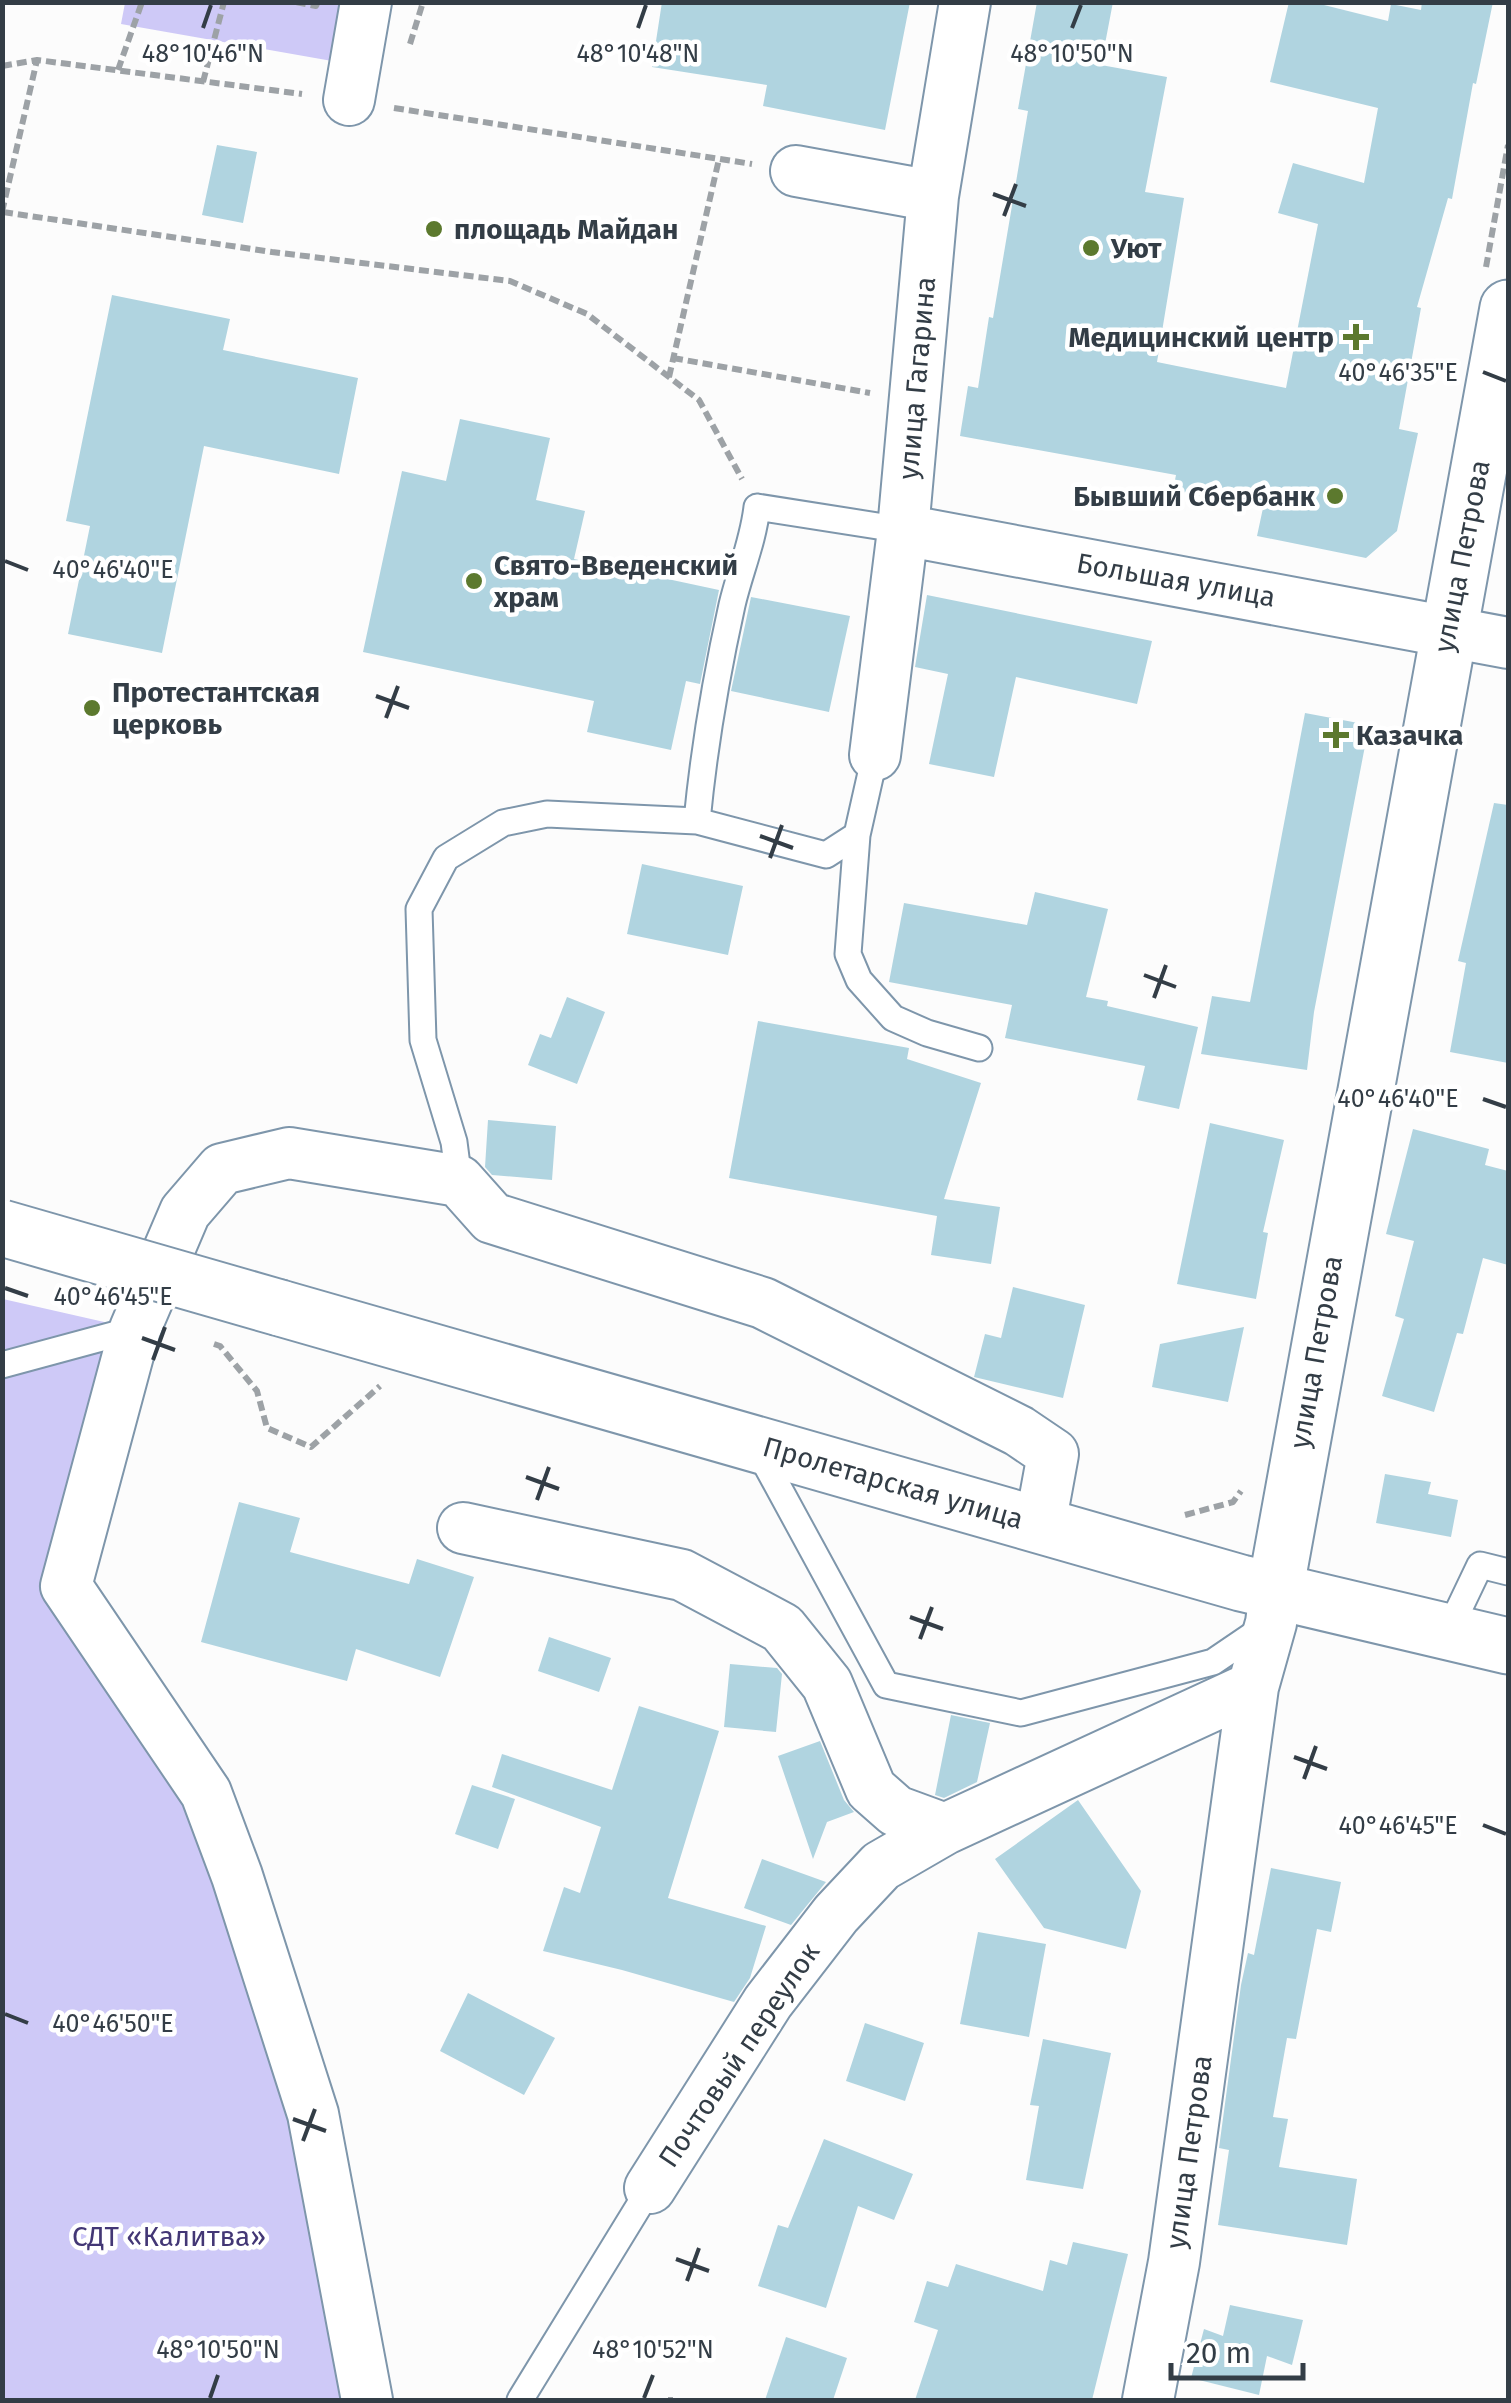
<svg xmlns="http://www.w3.org/2000/svg" width="1511" height="2403" font-family="'Fira Sans',sans-serif">
<rect width="100%" height="100%" fill="#fcfcfc"/>
<path fill="#cec9f7" d="M125,3H343L332,61L121,24Z
M3,1299L135,1329L66,1586L199,1775L367,2400H3Z"/>
<path fill="#b0d4e0" d="M662,2H910L885,130L763,106L767,85L652,67Z
M1037,2H1113L1101,65L1167,77L1145,192L1184,198L1157,362L1286,388L1318,224L1278,213L1293,163L1364,183L1378,108L1270,82L1289,2H1312L1388,21L1391,4L1421,10L1422,2H1493L1476,84L1473,83L1452,199L1448,198L1417,307L1421,308L1399,429L1418,433L1397,531L1366,558L1257,536L1263,508L1173,490L1176,475L960,436L968,386L978,388L989,317L993,318L1028,111L1018,109Z
M217,145L257,152L243,223L202,215Z
M112,295L230,319L223,350L358,378L339,474L204,446L162,653L68,634L90,526L66,521Z
M460,419L550,438L536,500L585,511L574,559L719,590L700,684L686,681L671,750L587,732L594,701L363,652L402,471L446,481Z
M927,595L1152,641L1137,704L1016,677L994,777L929,764L948,674L915,667Z
M751,597L850,616L829,712L731,691Z
M1305,713L1369,725L1314,1012L1307,1070L1201,1054L1212,996L1250,1002Z
M1494,803L1508,805V1063L1450,1052L1466,963L1458,961Z
M642,864L743,886L728,955L627,934Z
M1035,892L1108,909L1086,997L1108,1001L1107,1006L1198,1027L1179,1109L1137,1100L1145,1066L1005,1038L1012,1005L889,982L904,903L1027,925Z
M567,997L605,1012L577,1084L528,1065L540,1034L551,1038Z
M758,1021L909,1048L907,1059L981,1083L944,1199L1000,1207L991,1264L931,1255L937,1216L729,1178Z
M488,1120L556,1126L552,1180L492,1175L485,1167Z
M1210,1123L1284,1140L1263,1232L1268,1233L1256,1299L1177,1284Z
M1413,1129L1489,1149L1485,1165L1508,1171V1265L1483,1258L1463,1334L1457,1333L1434,1412L1382,1396L1404,1319L1395,1316L1414,1241L1386,1234Z
M1013,1287L1085,1305L1063,1398L974,1377L985,1334L1001,1338Z
M1244,1327L1228,1402L1152,1387L1160,1344Z
M1385,1474L1431,1482L1428,1494L1458,1500L1451,1537L1376,1523Z
M239,1502L300,1518L290,1552L409,1584L417,1559L474,1577L440,1677L356,1649L347,1681L201,1642Z
M549,1637L611,1658L599,1692L538,1671Z
M730,1664L777,1668L782,1674L776,1732L724,1727Z
M639,1706L719,1731L668,1898L766,1926L750,1978L734,2002L622,1970L543,1951L564,1887L580,1893L601,1827L492,1787L502,1754L612,1790Z
M951,1715L990,1723L977,1782L944,1798L935,1795Z
M820,1741L844,1800L854,1812L827,1822L813,1859L778,1756Z
M472,1785L515,1799L498,1849L455,1834Z
M1078,1800L1141,1891L1126,1949L1044,1928L995,1859Z
M762,1859L826,1882L791,1925L744,1908Z
M1271,1868L1341,1882L1331,1932L1317,1929L1296,2039L1287,2038L1273,2117L1288,2119L1279,2167L1357,2179L1347,2245L1218,2225L1229,2150L1219,2148L1241,1985L1248,1953L1254,1955Z
M978,1932L1046,1944L1029,2037L960,2024Z
M468,1993L555,2038L524,2095L440,2051Z
M865,2023L924,2043L905,2101L846,2081Z
M1043,2039L1111,2053L1083,2189L1026,2180L1039,2106L1030,2105Z
M824,2139L913,2174L894,2220L858,2206L826,2308L758,2286L778,2225L788,2228Z
M1073,2242L1128,2254L1092,2400H915L938,2330L914,2322L927,2281L948,2287L956,2264L1043,2291L1050,2260L1067,2265Z
M1230,2305L1303,2320L1292,2365L1267,2356L1259,2395L1191,2378L1204,2329L1223,2336Z
M786,2337L847,2358L833,2400H765Z"/>
<g fill="none" stroke-linecap="round" stroke-linejoin="round">
<defs>
<path id="service" d="M697,821L826,855L857,835L875,755
M857,835L848,954L859,980L893,1018L927,1033L979,1048
M459,1181L454,1142L423,1040L419,909L446,858L503,823L547,814L697,821C704,748 716,677 732,605C740,571 753,542 757,507L903,530
M2,1365L135,1329
M757,1448L886,1685L1021,1713L1213,1662L1266,1626
M1448,1632L1480,1565L1508,1572
M520,2400L650,2188"/>
<path id="minor" d="M349,100L366,2
M796,171L933,196
M903,530L1508,643
M875,755L903,530L933,196L965,2
M463,1528L682,1575L782,1628L827,1684L871,1789L896,1811L945,1829
M650,2188L768,2002L836,1914L881,1866L945,1829L1253,1687
M367,2400L313,2114L237,1876L206,1793L66,1586L135,1329L185,1212L222,1169L289,1153L459,1181L492,1218L763,1303L1019,1431L1053,1454L1040,1525
M1148,2400L1174,2262L1253,1687L1271,1623L1275,1592"/>
<path id="tertiary" d="M1275,1592L1508,308"/>
<path id="secondary" d="M280,1308L1241,1583L1508,1646"/>
</defs>
<use href="#service" stroke="#7e96ab" stroke-width="29"/>
<use href="#minor" stroke="#7e96ab" stroke-width="54"/>
<use href="#tertiary" stroke="#7e96ab" stroke-width="59"/>
<use href="#secondary" stroke="#7e96ab" stroke-width="59"/>
<path stroke="#9da2a6" stroke-width="6" stroke-dasharray="10 5" stroke-linecap="butt" d="M296,2L316,6L317,4
M410,44L423,2
M2,66L37,60
M118,70L142,2
M203,82L224,2
M394,108L752,164
M2,212L37,60L302,94
M3,212L272,252L510,281L587,314L699,400L742,479
M1486,267L1508,145
M673,358L870,393
M669,377L719,159
M214,1344L220,1346L257,1391L267,1428L311,1447L380,1386
M1185,1515L1233,1502L1241,1491
M668,2400H673"/>
<use href="#service" stroke="#fff" stroke-width="25"/>
<use href="#minor" stroke="#fff" stroke-width="50"/>
<use href="#tertiary" stroke="#fff" stroke-width="55"/>
<use href="#secondary" stroke="#fff" stroke-width="55"/>
<defs>
<path id="secondary-bridge" d="M2,1228L280,1308"/>
</defs>
<use href="#secondary-bridge" stroke="#7e96ab" stroke-width="59" stroke-linecap="butt"/>
<use href="#secondary-bridge" stroke="#fff" stroke-width="55"/>
</g>
<path fill="none" stroke="#333d46" stroke-width="4" d="M203,28L211,5M638,28L646,5M1072,28L1081,5M993,194L1026,206M1004,216L1016,184M1483,372L1506,381M5,561L28,570M376,696L409,708M386,718L398,686M760,836L793,848M770,858L782,825M1144,975L1176,987M1154,998L1166,965M1483,1099L1506,1107M5,1288L28,1296M142,1338L175,1350M153,1360L165,1327M526,1477L559,1489M537,1500L549,1467M910,1617L943,1629M920,1639L932,1607M1294,1757L1327,1769M1304,1779L1316,1746M1483,1825L1506,1834M5,2014L28,2023M293,2119L326,2131M303,2141L315,2109M676,2259L709,2271M687,2281L699,2248M210,2398L218,2375M644,2398L653,2375"/>
<g fill="#5c792e" stroke="#fff" stroke-width="4">
<circle cx="434" cy="229" r="10"/>
<circle cx="1091" cy="248" r="10"/>
<path d="M1351 322h10v10h10v10h-10v10h-10v-10h-10v-10h10z"/>
<circle cx="1335" cy="496" r="10"/>
<circle cx="474" cy="581" r="10"/>
<circle cx="92" cy="708" r="10"/>
<path d="M1331 720h10v10h10v10h-10v10h-10v-10h-10v-10h10z"/>
</g>
<g text-anchor="middle" dominant-baseline="central" stroke-width="9" stroke-linejoin="round" paint-order="stroke">
<g font-size="28" font-weight="bold" fill="#333d46" stroke="#fff" text-anchor="start">
<text x="454" y="229">площадь Майдан</text>
<text x="1111" y="248">Уют</text>
<text x="1334" y="337" text-anchor="end">Медицинский центр</text>
<text x="1315" y="496" text-anchor="end">Бывший Сбербанк</text>
<text x="494" y="565">Свято-Введенский<tspan x="494" dy="32">храм</tspan></text>
<text x="112" y="692">Протестантская<tspan x="112" dy="32">церковь</tspan></text>
<text x="1356" y="735">Казачка</text>
</g>
<g font-size="28" fill="#333d46" stroke="#fff">
<text transform="translate(917 378) rotate(-85)">улица Гагарина</text>
<text transform="translate(1462 556) rotate(-79)">улица Петрова</text>
<text transform="translate(1176 580) rotate(10)">Большая улица</text>
<text transform="translate(1316 1352) rotate(-80)">улица Петрова</text>
<text transform="translate(893 1483) rotate(16)">Пролетарская улица</text>
<text transform="translate(739 2055) rotate(-56)">Почтовый переулок</text>
<text transform="translate(1189 2152) rotate(-82)">улица Петрова</text>
</g>
<g font-size="28" fill="#433775" stroke="#fff">
<text x="169" y="2236">СДТ «Калитва»</text>
</g>
</g>
<g font-size="25" text-anchor="middle" fill="#333d46" stroke="#fff" stroke-width="9" stroke-linejoin="round" paint-order="stroke">
<text x="203" y="62">48°10'46"N</text>
<text x="638" y="62">48°10'48"N</text>
<text x="1072" y="62">48°10'50"N</text>
<text x="1398" y="381">40°46'35"E</text>
<text x="113" y="578">40°46'40"E</text>
<text x="1398" y="1107">40°46'40"E</text>
<text x="113" y="1305">40°46'45"E</text>
<text x="1398" y="1834">40°46'45"E</text>
<text x="113" y="2032">40°46'50"E</text>
<text x="218" y="2358">48°10'50"N</text>
<text x="653" y="2358">48°10'52"N</text>
</g>
<rect width="1511" height="2403" fill="none" stroke="#333d46" stroke-width="10"/>
<path d="M1171 2363v15h132v-15" fill="none" stroke="#333d46" stroke-width="5"/>
<text x="1186" y="2363" font-size="30" fill="#333d46" stroke="#ffffff" stroke-width="8" paint-order="stroke">20 m</text>
</svg>
